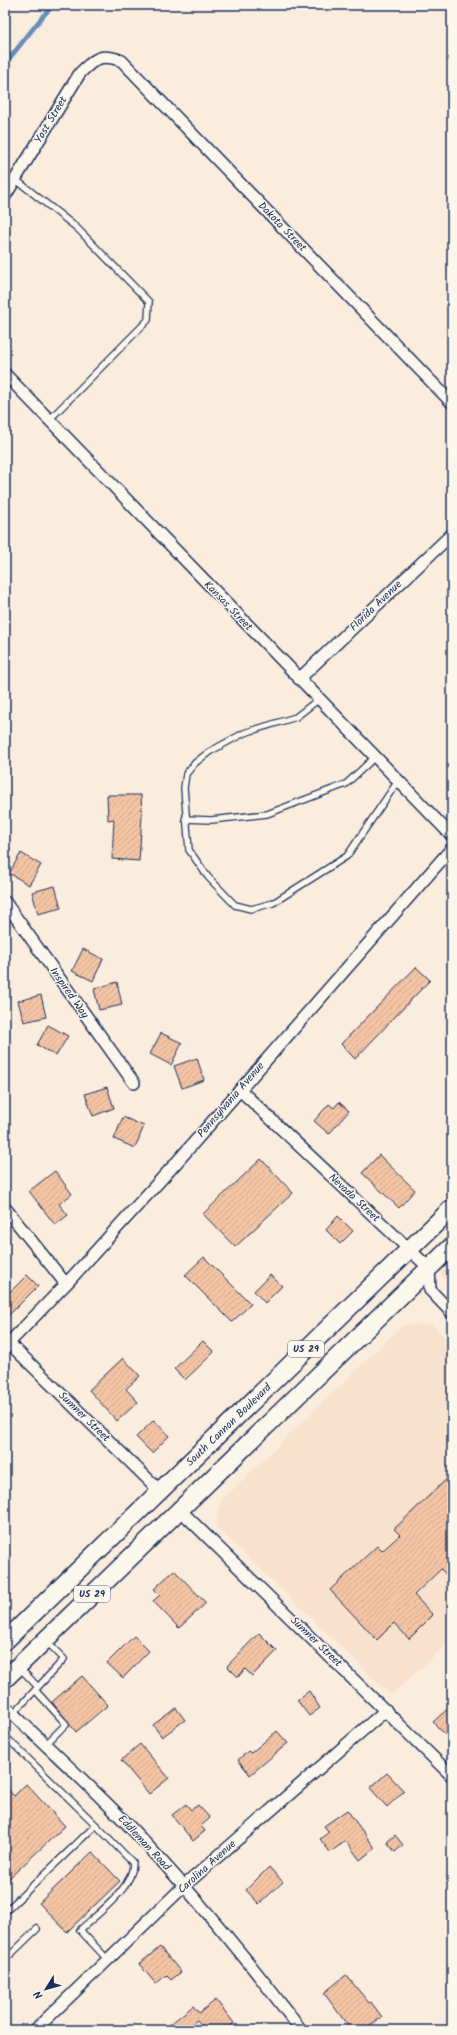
<svg xmlns="http://www.w3.org/2000/svg" width="457" height="2035" font-family="Kalam,sans-serif">
<defs>
<pattern id="building-hatch" width="6" height="6" patternUnits="userSpaceOnUse"><rect width="6" height="6" fill="#f4c4a4"/><path d="M-1 1l2-2M0 6l6-6M5 7l2-2" fill="none" stroke="#d1a990"/></pattern>
</defs>
<rect width="100%" height="100%" fill="#faedde"/>
<filter id="ink" filterUnits="userSpaceOnUse"><feTurbulence type="fractalNoise" baseFrequency=".025" numOctaves="2"/><feDisplacementMap in="SourceGraphic" scale="8" xChannelSelector="R" yChannelSelector="G"/><feConvolveMatrix kernelMatrix="1 2 1 2 8 2 1 2 1" color-interpolation-filters="sRGB"/></filter>
<g filter="url(#ink)">
<path fill="#f8e1cd" d="M452,1263V1286L440,1274Z
M431,1324L450,1342L452,1341V1639L391,1695L216,1526L221,1501L403,1325Z"/>
<g fill="none" stroke-linecap="round" stroke-linejoin="round">
<path stroke="#678cb9" stroke-width="4.5" d="M5,64L43,16L54,5"/>
</g>
<path fill="url(#building-hatch)" stroke="#1b2f5e" d="M107,795H141L142,816L139,861L112,859L114,819L108,820Z
M21,853L41,865L29,885L9,873Z
M55,886L61,908L38,914L32,892Z
M83,949L103,959L93,981L72,971Z
M416,967L430,980L355,1059L341,1044Z
M117,982L122,1005L99,1010L94,989Z
M41,995L46,1017L24,1022L18,1001Z
M48,1025L68,1036L56,1056L37,1045Z
M161,1033L182,1043L171,1065L150,1054Z
M197,1058L204,1080L182,1088L174,1066Z
M107,1087L114,1108L93,1116L85,1094Z
M339,1102L349,1111L329,1134L314,1121L329,1104L334,1108Z
M123,1117L144,1126L135,1148L114,1139Z
M379,1155L415,1190L399,1208L362,1173Z
M261,1159L293,1193L235,1247L203,1214Z
M55,1171L72,1194L59,1204L68,1215L55,1225L29,1191Z
M338,1216L353,1231L340,1244L326,1230Z
M204,1257L251,1304L232,1322L185,1275Z
M27,1275L38,1286L5,1319V1297Z
M270,1275L282,1286L265,1303L254,1291Z
M203,1341L214,1352L185,1380L174,1369Z
M123,1358L140,1376L126,1389L138,1402L117,1421L89,1390Z
M154,1420L169,1436L152,1453L136,1437Z
M452,1474V1581L441,1569L414,1595L433,1615L409,1639L394,1623L377,1640L330,1590L377,1546L382,1551L400,1535L394,1529Z
M174,1570L206,1603L179,1628L153,1601L160,1595L154,1589Z
M259,1633L277,1651L252,1676L245,1669L238,1677L227,1666Z
M134,1636L149,1651L123,1678L107,1663Z
M82,1676L108,1705L76,1732L52,1702Z
M309,1691L320,1708L309,1716L297,1700Z
M452,1705V1742L433,1722Z
M176,1708L185,1720L162,1737L153,1725Z
M277,1731L288,1743L250,1775L238,1760L248,1751L251,1753Z
M140,1744L169,1778L149,1794L121,1760Z
M387,1773L404,1791L387,1807L370,1788Z
M26,1784L65,1826L5,1882V1786L14,1796Z
M186,1804L191,1810L198,1805L210,1818L201,1826L205,1831L193,1841L172,1815Z
M347,1810L375,1848L360,1860L346,1841L330,1852L320,1839L329,1832L324,1826Z
M395,1835L403,1845L395,1852L387,1842Z
M92,1852L120,1881L67,1932L39,1903Z
M269,1867L283,1882L259,1904L246,1890Z
M160,1947L181,1972L171,1980L166,1975L156,1984L139,1964Z
M346,1975L369,2003L371,2002L382,2017L363,2030H351L324,1993Z
M216,2000L234,2023L225,2030H206L197,2020L184,2030H163L193,2006L199,2013Z"/>
<g fill="none" stroke-linecap="round" stroke-linejoin="round">
<defs>
<path id="service" d="M15,179L77,228L149,302L148,320L49,420
M319,699L296,717L244,733L209,752L195,763L186,774L184,788L189,850L208,877L235,905L251,909L273,903L347,856L398,781
M185,819L211,820L267,814L346,784L375,757
M19,1667L38,1687
M35,1690L66,1724L45,1745
M13,1714L64,1659L46,1641
M5,1740L7,1738L96,1825L5,1912
M96,1825L133,1863C133,1889 98,1913 80,1930L108,1960
M5,1960L37,1929"/>
<path id="minor" d="M5,196L80,73C95,58 101,53 122,61L452,403
M5,374L452,836
M299,679L452,534
M5,902L134,1083
M240,1090L429,1268L430,1290L452,1313
M5,1208L66,1284
M9,1343L160,1491
M5,1347L66,1284L176,1163L452,848
M179,1509L452,1776
M5,1706C47,1747 91,1786 131,1828C192,1892 248,1960 301,2030
M35,2030L184,1886L386,1710"/>
<path id="primary" d="M5,1641L452,1208
M5,1679L452,1246"/>
</defs>
<use href="#service" stroke="#1b2f5e" stroke-width="8"/>
<use href="#minor" stroke="#1b2f5e" stroke-width="14"/>
<use href="#primary" stroke="#1b2f5e" stroke-width="20"/>
<use href="#service" stroke="#fbf7ec" stroke-width="5.5"/>
<use href="#minor" stroke="#fbf7ec" stroke-width="11"/>
<use href="#primary" stroke="#fbf7ec" stroke-width="17"/>
</g>
</g>
<g text-anchor="middle" dominant-baseline="central" stroke-width="3" stroke-linejoin="round" paint-order="stroke">
<g fill="#fbf7ec" stroke="#5e6b89" stroke-width="1">
<rect x="288" y="1341" width="36" height="16" rx="3"/>
<rect x="74" y="1586" width="36" height="16" rx="3"/>
</g>
<g font-size="10" font-weight="bold" fill="#1b2f5e">
<text x="306" y="1349">US 29</text>
<text x="92" y="1594">US 29</text>
</g>
<g font-size="11" fill="#1b2f5e" stroke="#fbf7ec">
<text transform="translate(51 120) rotate(-59)">Yost Street</text>
<text transform="translate(282 227) rotate(46)">Dakota Street</text>
<text transform="translate(228 606) rotate(46)">Kansas Street</text>
<text transform="translate(376 606) rotate(-44)">Florida Avenue</text>
<text transform="translate(69 993) rotate(55)">Inspired Way</text>
<text transform="translate(231 1100) rotate(-49)">Pennsylvania Avenue</text>
<text transform="translate(354 1198) rotate(43)">Nevada Street</text>
<text transform="translate(84 1417) rotate(44)">Sumner Street</text>
<text transform="translate(229 1425) rotate(-44)">South Cannon Boulevard</text>
<text transform="translate(316 1642) rotate(44)">Sumner Street</text>
<text transform="translate(144 1843) rotate(47)">Eddleman Road</text>
<text transform="translate(207 1867) rotate(-42)">Carolina Avenue</text>
</g>
</g>
<rect width="457" height="2035" fill="none" stroke="#fbf7ec" stroke-width="20"/>
<rect x="10" y="10" width="437" height="2015" fill="none" stroke="#1b2f5e" stroke-width="1.5" filter="url(#ink)"/>
<g transform="translate(46 1989) rotate(233)" stroke="#fbf7ec" stroke-width="3" paint-order="stroke">
<path d="M0-3L7 15L0 10L-7 15Z" fill="#1b2f5e"/>
<text y="-6" font-size="11" font-weight="bold" text-anchor="middle" fill="#1b2f5e">N</text>
</g>
</svg>
